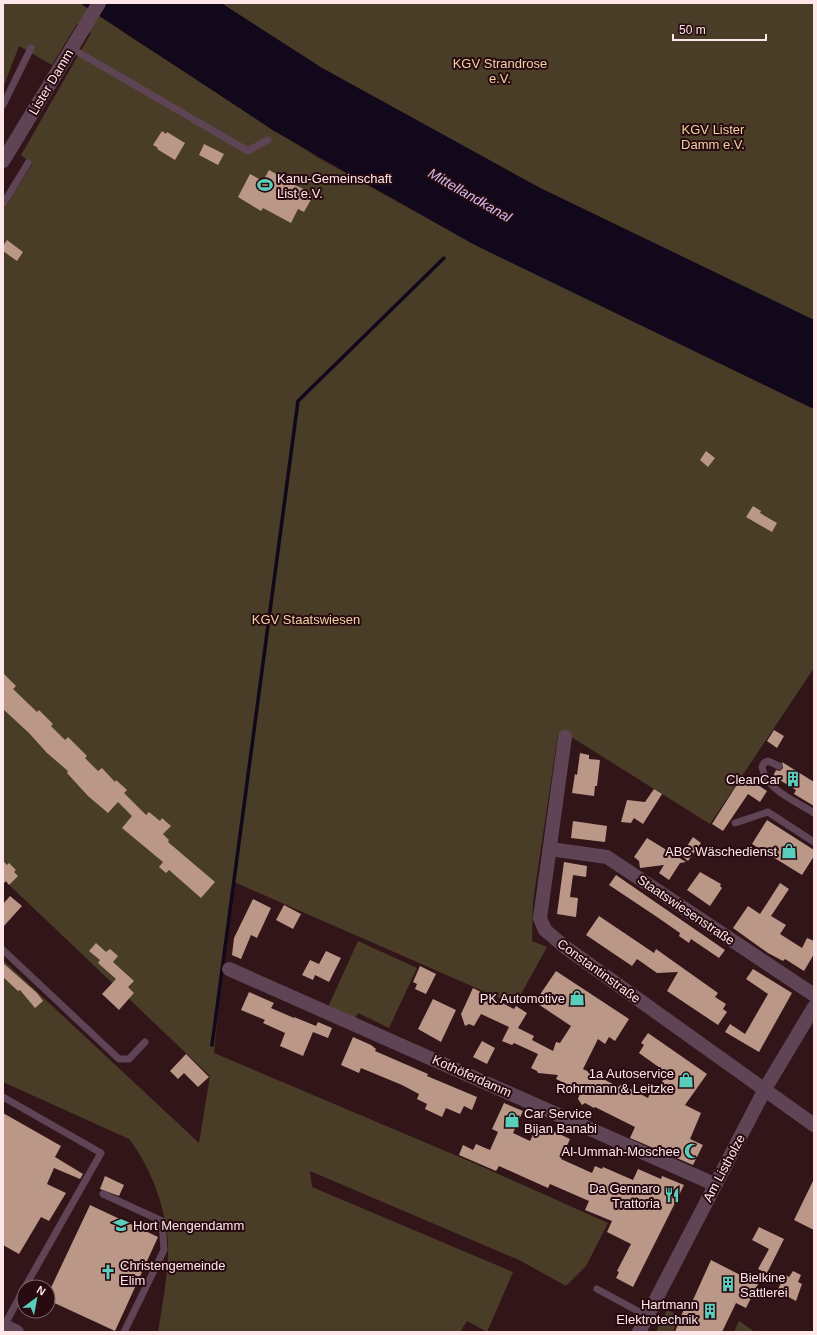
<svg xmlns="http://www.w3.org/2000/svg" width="817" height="1335" font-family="Arial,sans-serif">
<rect width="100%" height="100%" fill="#321519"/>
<path fill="#493d27" d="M3,3H80L126,34L317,157L475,245L814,409V668L710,824L568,735L558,734L533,902L532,941L547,947L515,1005L234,882L222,970L214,1053L476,1164L608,1223L586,1266L566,1286L519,1260L310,1171L312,1187L513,1272L487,1332L467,1321L460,1332H158C162,1307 167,1281 168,1256C170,1218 152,1168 129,1139L3,1082V960L199,1143L210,1076L3,879V210L32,164L21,155L91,33L77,24L52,65L19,46L3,88Z
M221,3H814V320L540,188L322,68Z
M358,941L417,968L389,1028L358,1013L355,1019L328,1007Z
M667,1310L715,1332H695L676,1324L673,1332H656Z
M739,1321L755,1332H734Z"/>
<path fill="#11081b" d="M80,3H221L322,68L540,188L814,320V409L475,245L274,131Z"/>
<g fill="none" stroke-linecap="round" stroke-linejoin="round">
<path stroke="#11081b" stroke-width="3.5" d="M212,1045L298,401L444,258"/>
</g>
<path fill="#ba9787" d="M162,131L166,134L167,132L185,143L175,160L157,149L158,148L153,145Z
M204,144L224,154L218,165L199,155Z
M269,170L280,176L279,178L308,191L307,192L313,196L304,212L298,209L291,223L263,208L261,211L238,197L250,174L263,181Z
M7,240L23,252L17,261L3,251V246Z
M706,451L715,458L708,467L700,460Z
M753,506L761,511L760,513L777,523L772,532L746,517Z
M3,673L16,686L13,689L37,712L39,710L53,724L51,726L65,740L68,737L87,756L85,758L98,771L102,768L115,782L116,780L127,790L124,793L146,815L149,812L160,821L162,818L171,826L163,834L169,840L168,842L215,882L201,898L169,870L166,873L159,867L163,862L122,828L132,816L118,802L108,813L88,796L67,773L68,771L47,753L29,733L3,709Z
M774,730L784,736L777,748L767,741Z
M580,753L589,755V759L600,760L597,786H595L594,796L572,793L575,774L577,775Z
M782,762L814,782V806L794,794L796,790L773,776L776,770L780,771L783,768Z
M743,775L767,791L760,802L748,794L723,831L712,824Z
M654,789L662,794L643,824L634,818L631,823L621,822L627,800L645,802Z
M767,820L814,850V856L802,875L752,844Z
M573,821L607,826L605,842L571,838Z
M693,837L701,843L688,861L681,855Z
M647,838L686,862L680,863L669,880L659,873L664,865L640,868L639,861L634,857Z
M3,861L7,865L9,863L16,870L14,872L18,876L9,885L6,881L3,884Z
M564,862L587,866L586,877L573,875L570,897L578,898L576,917L557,914Z
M700,872L721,884L720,886L722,888L710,906L687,890Z
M616,875L725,950L719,958L691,939L689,943L679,936L680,933L657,917L609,885Z
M780,883L789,889L771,916L786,925L780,934L802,948L807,938L814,941V954L804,971L785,959L783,961L768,953L733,928L748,906L760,914Z
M10,896L22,906L3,927V904Z
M253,899L271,908L257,938L251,935L241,959L232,955L234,938Z
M284,905L301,914L293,929L276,920Z
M599,916L654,953L656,949L718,993L715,997L726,1004L723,1009L727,1012L718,1025L667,991L678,972L657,973L637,959L632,966L586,935Z
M96,943L106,952L110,949L118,956L113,962L134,981L128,987L134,993L119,1010L102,994L116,979L98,963L100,960L89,951Z
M326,951L341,958L329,982L315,975L313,980L302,975L310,960L319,964Z
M3,963L37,993L43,1001L35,1008L20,990L18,991L3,977Z
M420,966L436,974L426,994L415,989L417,984L413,982Z
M753,969L792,993L759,1052L725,1032L730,1024L745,1034L768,994L746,979Z
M556,971L629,1019L615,1041L609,1037L605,1044L598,1039L583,1069L619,1087L621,1084L648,1098L652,1088L657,1091L667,1073L639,1053L644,1045L641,1043L648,1033L707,1074L685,1105L701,1113L690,1139L703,1145L693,1165L630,1138L635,1127L595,1107L594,1108L585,1103L582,1105L578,1099L581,1091L556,1079L558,1075L538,1073L537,1071L531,1068L538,1054L514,1043L512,1045L502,1041L509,1027L481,1014L474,1026L469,1024L465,1026L461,1014L473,988L514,1009L516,1006L527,1013L518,1028L534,1036L532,1040L553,1051L556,1042L560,1043L571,1026L535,1002Z
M249,992L274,1003L271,1008L294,1018V1017L316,1026L318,1022L332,1028L328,1038L313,1032L303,1056L280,1046L285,1033L263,1023L265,1020L241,1010Z
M433,999L456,1010L441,1042L418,1029Z
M353,1037L371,1045L376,1049L375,1051L428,1074L427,1076L477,1097L472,1110L464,1106L460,1114L446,1108L442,1117L425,1109L427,1104L417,1099L419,1094L402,1085L361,1068L359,1073L341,1065Z
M482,1041L495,1048L487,1064L473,1057Z
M186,1054L209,1077L198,1087L184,1073L178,1079L170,1071Z
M504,1103L523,1111L513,1133L530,1141L538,1124L570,1139L561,1159L592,1173L595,1166L602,1169L603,1167L633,1180L638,1169L661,1179L662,1176L684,1185L633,1287L616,1278L619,1272L617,1271L631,1244L607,1232L612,1221L585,1210L589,1201L550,1184L548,1188L499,1166L496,1171L459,1155L463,1145L473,1150L476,1144L490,1150L498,1132L492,1129Z
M3,1113L61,1146L55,1157L83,1174L80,1179L54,1168L47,1184L66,1193L49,1221L41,1217L19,1254L3,1245Z
M105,1176L124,1185L119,1196L100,1189Z
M814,1179V1230L794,1220Z
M90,1205L158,1237L115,1331L48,1300V1294Z
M759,1227L784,1239L767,1273L758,1269L769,1249L752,1240Z
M711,1260L758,1284L746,1308L736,1303L722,1332H675L684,1309L688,1311Z
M793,1271L801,1275L798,1282L802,1284L796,1301L777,1291L785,1275L789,1277Z"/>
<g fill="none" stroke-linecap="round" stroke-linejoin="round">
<path stroke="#5f4456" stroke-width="7" d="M71,48L248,151L268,140
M3,105L31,48
M3,204L28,163
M779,766L768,761L764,763L762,767C766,790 796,801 814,813
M735,823L768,812L814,842
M3,950L119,1059H129L145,1042
M3,1097L101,1153L25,1287
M103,1194L162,1221L164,1250L124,1332
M597,1289L647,1316
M4,1326L24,1289"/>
<path stroke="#5f4456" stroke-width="14" d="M3,161L99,3
M565,737L540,918L545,930L565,947L814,1125
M550,849L607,857L814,995
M229,969L714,1184
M3,1325L17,1332
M639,1332L765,1089L814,1007"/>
</g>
<defs>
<symbol id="stadium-bare" viewBox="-9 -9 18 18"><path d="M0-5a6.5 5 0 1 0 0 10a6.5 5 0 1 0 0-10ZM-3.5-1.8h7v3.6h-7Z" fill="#5acebd" stroke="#280b10" stroke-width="2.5" paint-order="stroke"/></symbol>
<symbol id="building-bare" viewBox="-9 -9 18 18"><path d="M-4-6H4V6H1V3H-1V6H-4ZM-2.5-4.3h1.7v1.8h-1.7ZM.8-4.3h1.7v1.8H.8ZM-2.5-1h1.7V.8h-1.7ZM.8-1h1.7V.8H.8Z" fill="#5acebd" stroke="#280b10" stroke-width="2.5" paint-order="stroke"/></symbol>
<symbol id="shop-bare" viewBox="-9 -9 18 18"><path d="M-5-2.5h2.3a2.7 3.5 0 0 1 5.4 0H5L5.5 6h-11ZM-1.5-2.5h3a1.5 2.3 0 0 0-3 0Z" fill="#5acebd" stroke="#280b10" stroke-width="2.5" paint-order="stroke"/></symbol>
<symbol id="mosque-bare" viewBox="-9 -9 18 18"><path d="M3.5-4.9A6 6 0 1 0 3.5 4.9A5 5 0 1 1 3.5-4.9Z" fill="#5acebd" stroke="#280b10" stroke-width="2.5" paint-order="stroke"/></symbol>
<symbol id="restaurant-bare" viewBox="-9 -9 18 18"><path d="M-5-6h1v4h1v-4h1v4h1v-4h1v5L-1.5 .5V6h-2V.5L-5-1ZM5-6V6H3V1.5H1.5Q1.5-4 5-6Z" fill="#5acebd" stroke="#280b10" stroke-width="2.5" paint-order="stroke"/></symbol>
<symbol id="school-bare" viewBox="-9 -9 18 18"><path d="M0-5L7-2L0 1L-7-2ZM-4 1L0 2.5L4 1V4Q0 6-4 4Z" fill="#5acebd" stroke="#280b10" stroke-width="2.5" paint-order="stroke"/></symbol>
<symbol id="church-bare" viewBox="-9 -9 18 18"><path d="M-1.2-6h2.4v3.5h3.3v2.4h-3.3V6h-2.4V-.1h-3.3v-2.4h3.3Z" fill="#5acebd" stroke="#280b10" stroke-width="2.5" paint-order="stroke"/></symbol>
</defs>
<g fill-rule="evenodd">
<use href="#stadium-bare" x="254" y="174" width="22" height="22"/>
<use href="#building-bare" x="782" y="768" width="22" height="22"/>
<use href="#shop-bare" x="778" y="840" width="22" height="22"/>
<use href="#shop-bare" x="566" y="987" width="22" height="22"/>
<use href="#shop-bare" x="675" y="1069" width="22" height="22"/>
<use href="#shop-bare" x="501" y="1109" width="22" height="22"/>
<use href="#mosque-bare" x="681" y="1140" width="22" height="22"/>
<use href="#restaurant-bare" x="661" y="1184" width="22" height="22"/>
<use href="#school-bare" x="110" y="1214" width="22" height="22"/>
<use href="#church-bare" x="97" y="1261" width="22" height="22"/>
<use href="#building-bare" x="717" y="1273" width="22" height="22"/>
<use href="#building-bare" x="699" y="1300" width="22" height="22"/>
</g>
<g text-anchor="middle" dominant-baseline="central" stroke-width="4" stroke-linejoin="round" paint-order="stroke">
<g font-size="13" fill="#f0d3a1" stroke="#280b10">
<text x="500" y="63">KGV Strandrose<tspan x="500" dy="15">e.V.</tspan></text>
<text x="713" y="129">KGV Lister<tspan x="713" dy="15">Damm e.V.</tspan></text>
<text x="306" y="619">KGV Staatswiesen</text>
</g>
<g font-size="13" fill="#fde7e9" stroke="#280b10">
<text transform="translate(51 82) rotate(-59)">Lister Damm</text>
<text transform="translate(686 910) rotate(34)">Staatswiesenstraße</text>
<text transform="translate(599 971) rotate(36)">Constantinstraße</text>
<text transform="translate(472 1076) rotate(24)">Kothöferdamm</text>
<text transform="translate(724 1168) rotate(-62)">Am Listholze</text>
</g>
<g font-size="13" fill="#fde7e9" stroke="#280b10" text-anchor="end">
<text x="277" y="178" text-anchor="start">Kanu-Gemeinschaft<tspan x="277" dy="15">List e.V.</tspan></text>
<text x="781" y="779">CleanCar</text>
<text x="777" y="851">ABC Wäschedienst</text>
<text x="565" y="998">PK Automotive</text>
<text x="674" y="1073">1a Autoservice<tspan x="674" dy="15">Rohrmann &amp; Leitzke</tspan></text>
<text x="524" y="1113" text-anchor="start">Car Service<tspan x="524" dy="15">Bijan Banabi</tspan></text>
<text x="680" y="1151">Al-Ummah-Moschee</text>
<text x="660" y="1188">Da Gennaro<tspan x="660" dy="15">Trattoria</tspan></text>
<text x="133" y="1225" text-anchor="start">Hort Mengendamm</text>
<text x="120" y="1265" text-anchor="start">Christengemeinde<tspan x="120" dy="15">Elim</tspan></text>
<text x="740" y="1277" text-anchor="start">Bielkine<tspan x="740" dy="15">Sattlerei</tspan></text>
<text x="698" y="1304">Hartmann<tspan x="698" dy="15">Elektrotechnik</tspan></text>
</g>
<g font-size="14" font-style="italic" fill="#d2bdef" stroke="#280b10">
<text transform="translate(470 195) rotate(30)">Mittellandkanal</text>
</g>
</g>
<rect width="817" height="1335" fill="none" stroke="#fde7e9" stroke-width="8"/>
<g transform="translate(36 1299) rotate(32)"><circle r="19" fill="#280b10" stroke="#7d6367"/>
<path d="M0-3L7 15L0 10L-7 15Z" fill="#5acebd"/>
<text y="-6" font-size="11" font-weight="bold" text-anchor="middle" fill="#fde7e9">N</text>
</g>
<path d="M673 34v6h93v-6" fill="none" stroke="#fde7e9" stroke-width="2"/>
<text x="679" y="34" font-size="12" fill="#fde7e9" stroke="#280b10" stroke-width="3" paint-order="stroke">50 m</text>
</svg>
